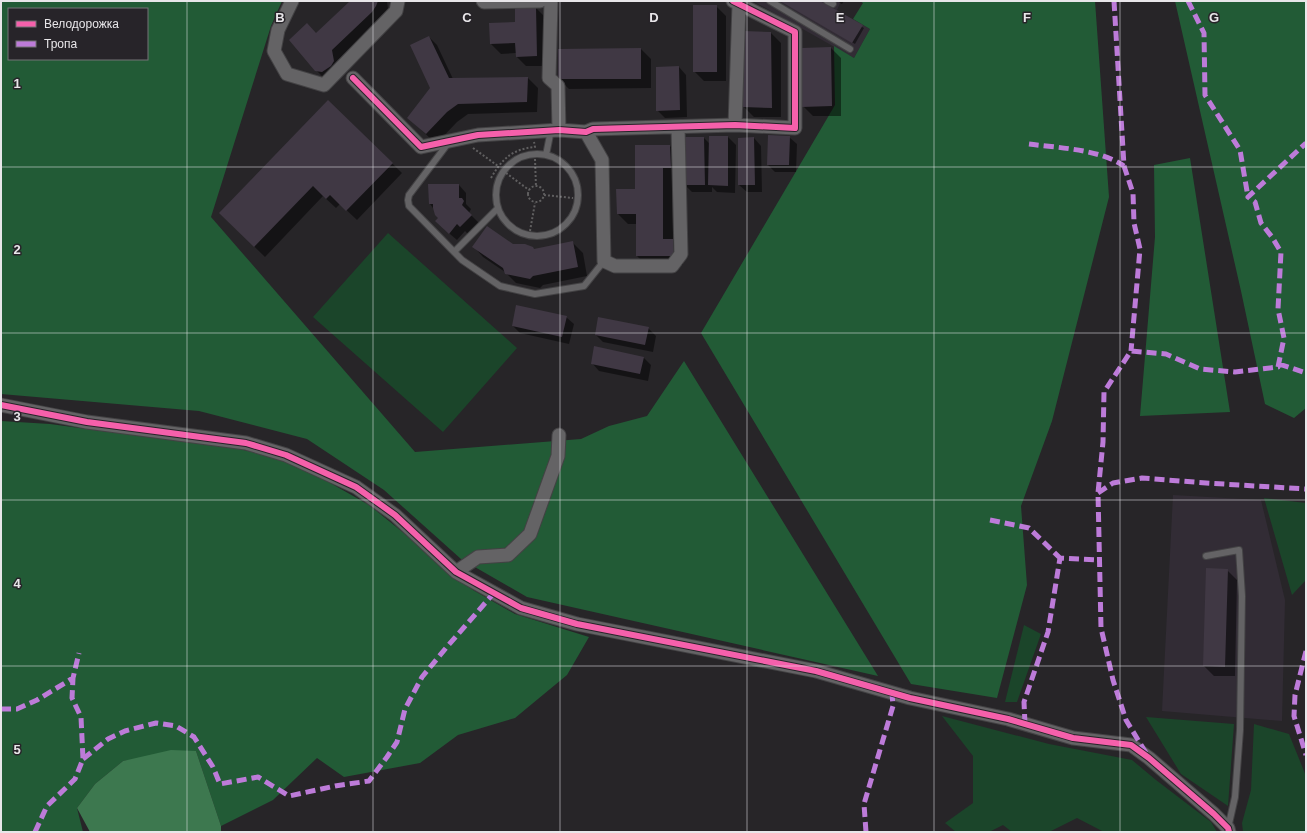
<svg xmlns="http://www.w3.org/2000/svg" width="1307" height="833" font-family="Arial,sans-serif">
<rect width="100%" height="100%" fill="#272528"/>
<path fill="#322c35" d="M753,1H841L837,10L870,29L854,58Z
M1173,495L1261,500L1285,600L1282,721L1162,711Z"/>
<path fill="#1b452a" d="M388,233L517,348L443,432L313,317Z
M1264,498L1306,503V580L1292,595Z
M1024,625L1041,634L1017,702H1005Z
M942,716L1049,744L1132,760L1156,780L1211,822L1217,832H1104L1077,818L1049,832H1012L1003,825L989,832H956L945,823L973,803V756Z
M1146,717L1234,724L1228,806L1181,774Z
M1254,724L1289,734L1306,776V832H1243L1242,823L1251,790Z"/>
<path fill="#225b36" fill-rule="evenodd" d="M1,1H282L271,26L211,217L415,452L581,439L609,426L647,416L684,361L878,676L527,597L461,559L384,490L307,439L199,411L1,394ZM9,9H147V59H9Z
M860,1H1095L1109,197L1052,421L1021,506L1027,585L997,698L911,684L701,333L835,105L834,46L854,58L870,29L853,19L863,3Z
M1175,1H1306V408L1294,418L1265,404L1241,291Z
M1190,158L1230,412L1140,416L1155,237L1154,165Z
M1,421L50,424L102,431L154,436L230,447L275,457L318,476L369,505L405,534L432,559L473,590L515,614L589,637L567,675L515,718L458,735L420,763L344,777L317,758L273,800L221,826L196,751L123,761L95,784L77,808L83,832H1Z"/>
<path fill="#3d784f" d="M171,750L196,751L221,826V832H90L77,808L95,784L123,761Z"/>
<path fill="#0007" d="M352,1H387L388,9L386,16L326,80L316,70L317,34Z
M783,1H817L864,28L855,44Z
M837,1H844L842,4Z
M716,6L726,16V81H704L694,71Z
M536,8L546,18L547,66H526L516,56V53L501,54L491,44Z
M744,32L771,33L781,43V117H754L744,107Z
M429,37L437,45L453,79L528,78L538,88L537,112L468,114L457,122L436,144L409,118L431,89Z
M831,48L841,58V116H813L803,106Z
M641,49L651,59V88L569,89L559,79Z
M679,67L686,75L687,117L665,118L657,110Z
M328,101L402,173L357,220L340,204L336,208L323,196L265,257L220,213Z
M710,137H728L736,145L735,193L717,192L712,187V192H692L685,185L704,138L710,144Z
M789,137L797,144L796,172H775L768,165Z
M754,138L761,146L762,192H747L739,185Z
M670,146L680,156V178H672L673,240L683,250V265L647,266L637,256V224H628L618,214L617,190H636Z
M459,185L466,193V204L471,209L469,213L479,223L468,234L465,231L457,240L444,229L440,218L430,204Z
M573,243L583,253L587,276L543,285L540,288L516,283L505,272L483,257L474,247L513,245L534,250Z
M566,317L574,324L569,344L520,333L513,326Z
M648,328L656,336L653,352L603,342L596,335Z
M644,358L651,365L648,381L599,371L592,363Z
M1227,570L1237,580L1235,676H1214L1204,666Z"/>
<path fill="#403844" d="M350,1H378L376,6L372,12L332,50L334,61L331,66L322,72L315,71L289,40L307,23L316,33Z
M780,1H820L863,25L852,43Z
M693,5H717V72H693Z
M536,7L537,56L516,57L515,43L490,44L489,23L515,22V8Z
M743,31L771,32L772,108L743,107Z
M429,36L449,78L528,77L527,102L458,104L447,112L426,134L407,118L430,88L410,45Z
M831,47L832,106L802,107V48Z
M641,48V79H558V49Z
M679,66L680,110L656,111V67Z
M328,100L393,163L346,211L330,195L326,199L313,186L254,247L219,213Z
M768,135L790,136L789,165H767Z
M709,136H728V186L708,185Z
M683,137H704L705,185H684Z
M754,137L755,185H738V138Z
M635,145H670L671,168H663V239H673L674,256H636V214H617L616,189H635Z
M428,184H459V198H462L464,201L462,205L472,215L460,227L457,224L449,234L435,221L438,218L435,215L433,208V204H429Z
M487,226L513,244H525L533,247L534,249L573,241L578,267L533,276L530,279L505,274L503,268L472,247Z
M516,305L567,316L562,337L512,326Z
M598,317L649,327L645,345L595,335Z
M594,346L644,357L640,374L591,364Z
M1206,568L1228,569L1225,667L1203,666Z"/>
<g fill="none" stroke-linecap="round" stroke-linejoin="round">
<defs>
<path id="lane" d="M770,1L850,49
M827,1L833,4
M449,142L409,195L408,200L409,206L462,260L500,286L535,294L584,286L604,261
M496 195a41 41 0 1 1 82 0a41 41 0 1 1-82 0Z
M546,155L551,130
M454,252L498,208
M1206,556L1239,550L1242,596L1240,730L1235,797L1228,828"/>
<path id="street" d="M292,1L278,30L274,51L287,74L324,85L396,11L398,1
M483,1L484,2L540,1
M551,1L549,78L558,86L559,130
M353,78L421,147L478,135L559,130L586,132L593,129L735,125L795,128V32L733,1
M735,125L739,4
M586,132L602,160L604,261L615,266H672L681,254L678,127
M1,405L87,422L246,443L286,455L356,487L395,515L456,572L521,608L577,624L816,671L910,698L1008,719L1073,738L1131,745L1149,758L1214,814L1228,828L1229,832
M456,572L478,557L508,555L530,534L558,456L559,435"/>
</defs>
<use href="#lane" stroke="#434244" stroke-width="8"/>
<use href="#street" stroke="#434244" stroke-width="15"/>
<path stroke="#605f60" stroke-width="2" stroke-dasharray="2 2" stroke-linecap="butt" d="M473,148L498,166
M535,159L536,187
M506,173L529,190
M491,178C502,159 512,149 535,147L534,142
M528 194a8 8 0 1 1 16 0a8 8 0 1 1-16 0Z
M544,195L573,198
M530,231L535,203"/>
<use href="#lane" stroke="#646365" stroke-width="6"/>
<use href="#street" stroke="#646365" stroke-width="13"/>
<path stroke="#bd7bd9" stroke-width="5" stroke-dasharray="10 5" stroke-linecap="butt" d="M1114,1L1124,166L1133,193L1134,223L1140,249L1131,351
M1188,1L1204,33L1205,95L1240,150L1248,197
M1029,144C1059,148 1099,149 1124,166
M1279,364L1306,373
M1098,493L1113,483L1142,478L1206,483L1306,489
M990,520L1029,528L1060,558
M1306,651L1295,695L1294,716L1306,755
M1,709H17L37,700L73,678L79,653
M1025,724L1024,702L1048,632L1060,558L1098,560
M1146,753L1126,720L1113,680L1101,628L1098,493L1103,442L1104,392L1131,351L1166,354L1200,369L1235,372L1278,367L1284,338L1278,309L1281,252L1272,237L1261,223L1255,202L1248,197L1306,143
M83,759L108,739L125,731L156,723L176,726L194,737L213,767L220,784L258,777L289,796L335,786L369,781L387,757L397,742L405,709L422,677L446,648L493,594
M35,832L47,806L75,779L83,759L81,717L72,698L73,678
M866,832L864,804L893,706L892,693"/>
<defs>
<path id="cycleway" d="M353,78L421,147L478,135L559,130L586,132L593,129L735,125L795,128V32L733,1
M1,405L87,422L246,443L286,455L356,487L395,515L456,572L521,608L577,624L816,671L910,698L1008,719L1073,738L1131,745L1149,758L1214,814L1228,828L1229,832"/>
</defs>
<use href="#cycleway" stroke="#272429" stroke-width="8"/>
<use href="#cycleway" stroke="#f560ab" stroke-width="6"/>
</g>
<path fill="none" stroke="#e8e6e9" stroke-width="1" stroke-opacity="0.55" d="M187,1V832M373,1V832M560,1V832M747,1V832M934,1V832M1120,1V832M1,167H1306M1,333H1306M1,500H1306M1,666H1306"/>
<g font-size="13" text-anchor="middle" font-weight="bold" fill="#e8e6e9" stroke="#272429" stroke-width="3" stroke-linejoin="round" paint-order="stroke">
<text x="280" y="22">B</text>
<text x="467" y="22">C</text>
<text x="654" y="22">D</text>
<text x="840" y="22">E</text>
<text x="1027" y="22">F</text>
<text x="1214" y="22">G</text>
<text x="17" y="88">1</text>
<text x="17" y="254">2</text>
<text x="17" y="421">3</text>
<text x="17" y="588">4</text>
<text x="17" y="754">5</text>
</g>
<rect width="1307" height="833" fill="none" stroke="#e8e6e9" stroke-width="4"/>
<rect x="8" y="8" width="140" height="52" fill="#272429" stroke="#747276"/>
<rect x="16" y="21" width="20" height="6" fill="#f560ab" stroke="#747276"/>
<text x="44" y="28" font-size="12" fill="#e8e6e9">Велодорожка</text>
<rect x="16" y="41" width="20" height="6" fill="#bd7bd9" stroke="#747276"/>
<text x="44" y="48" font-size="12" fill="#e8e6e9">Тропа</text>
</svg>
